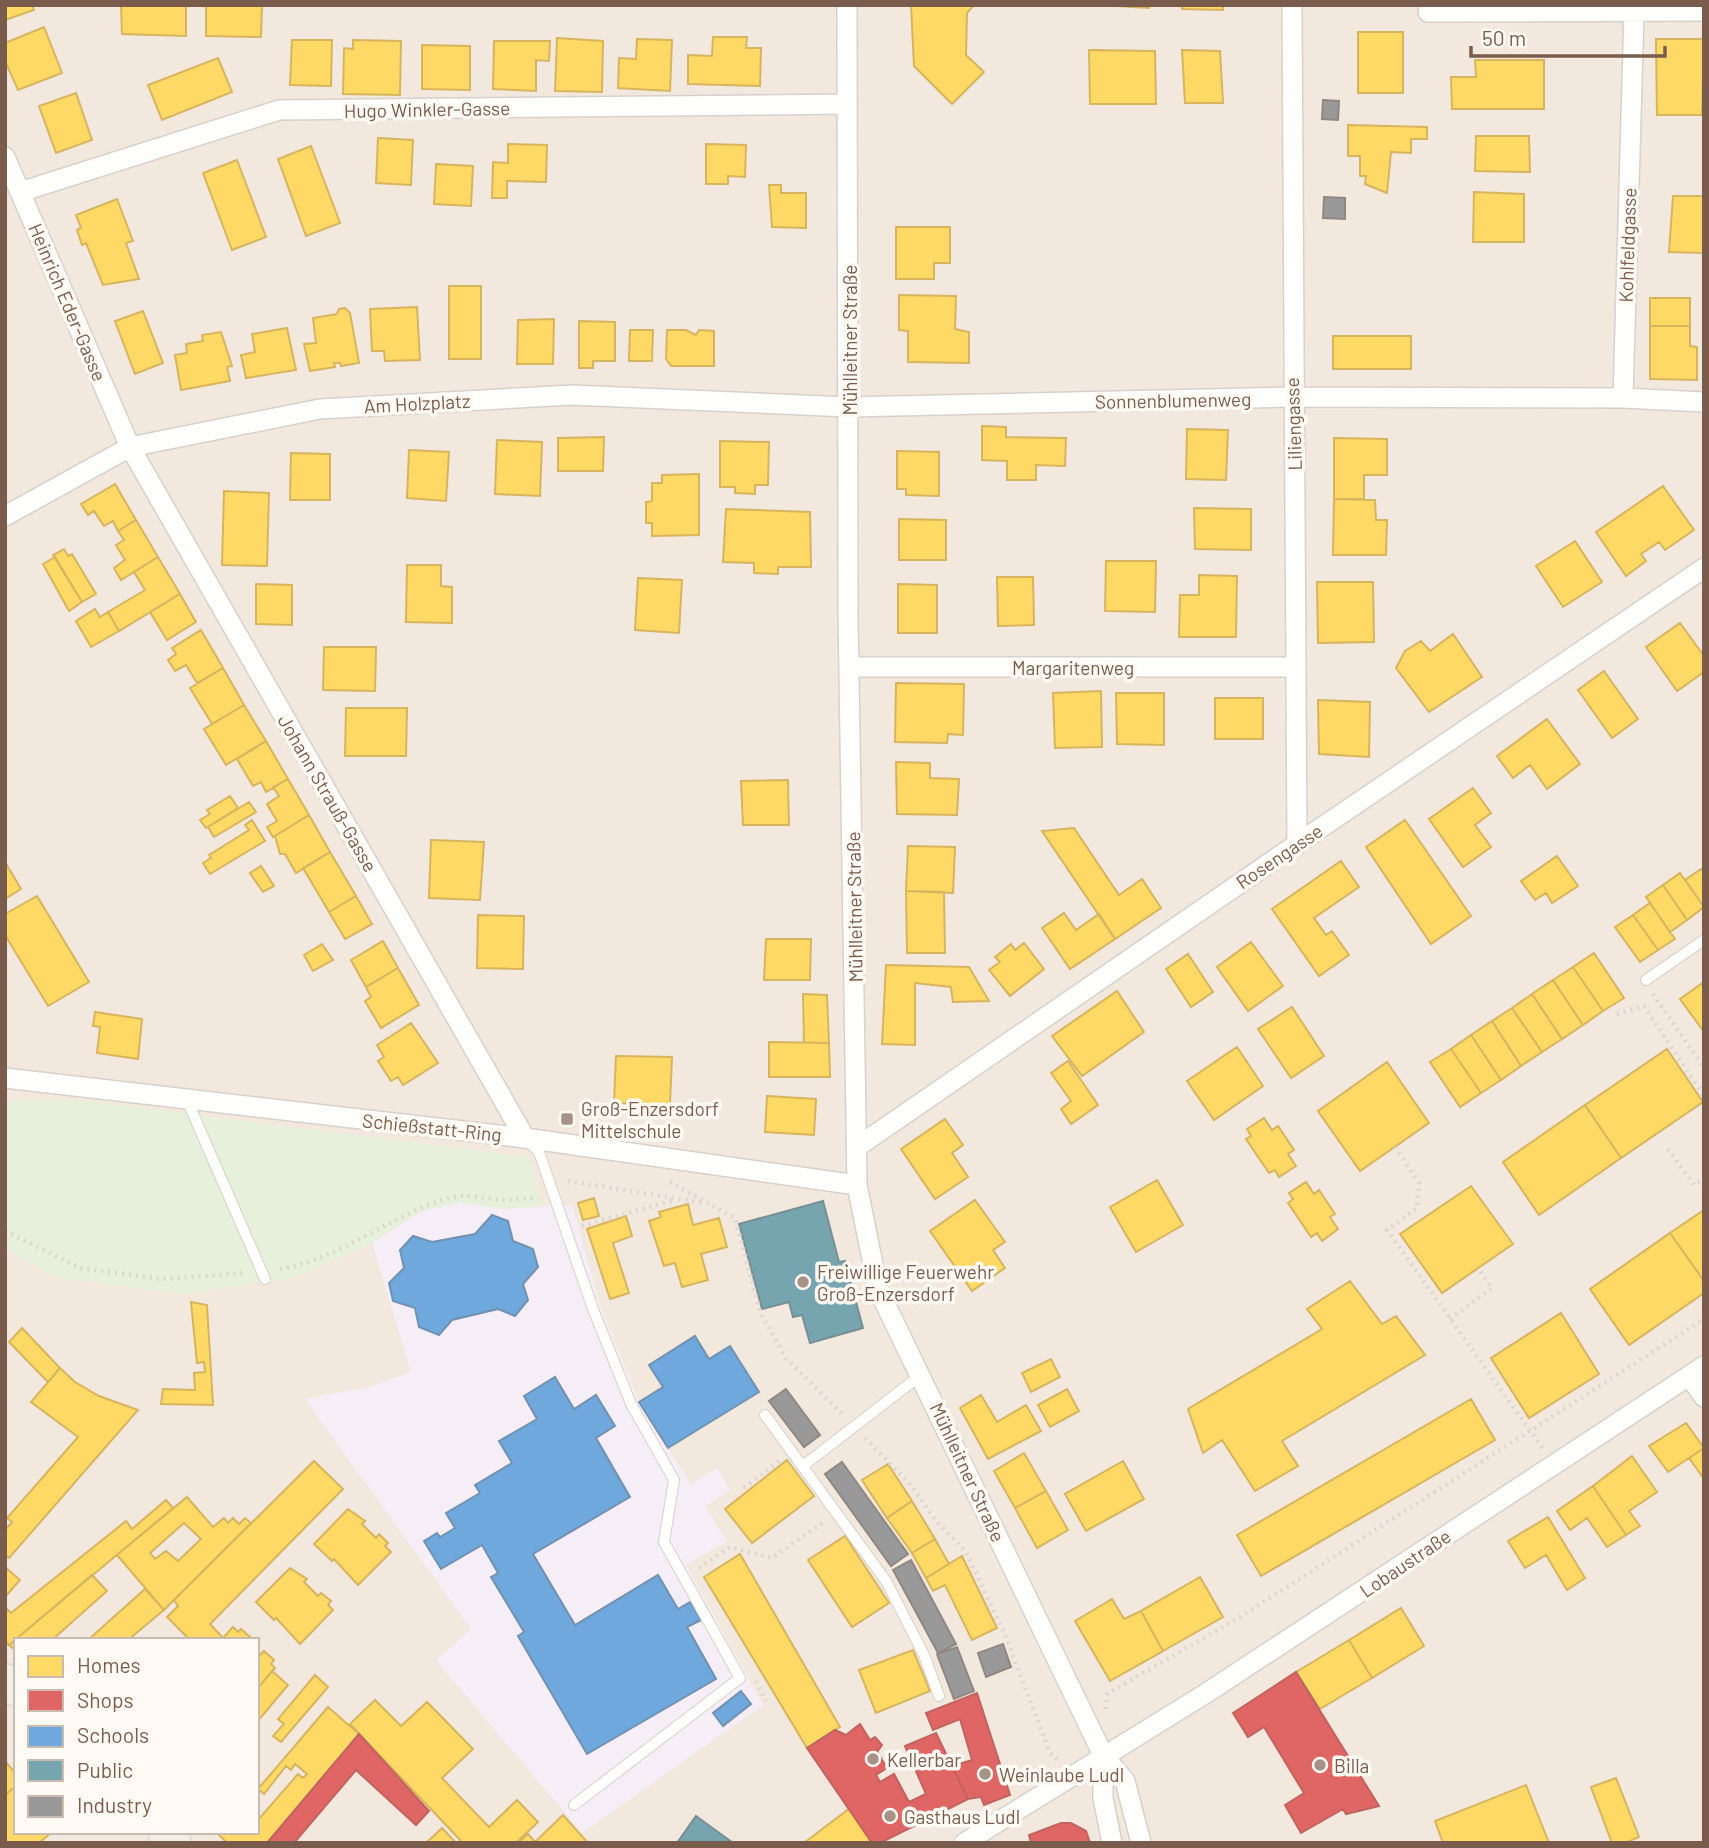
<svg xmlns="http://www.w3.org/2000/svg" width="1709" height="1848" font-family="Barlow,sans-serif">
<rect width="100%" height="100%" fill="#f9f5f0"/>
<path fill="#f2e8de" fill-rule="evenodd" d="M5,5H1704V1843H5ZM16,1640H257V1832H16Z"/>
<path fill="#f6eef6" d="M460,1202L501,1209L572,1205L600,1305L639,1402L691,1484L717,1468L730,1490L705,1506L727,1541L686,1565L763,1705L582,1833L436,1660L471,1629L305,1399L368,1387L411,1372L372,1243L422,1211Z"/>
<path fill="#e7f0db" d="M5,1100H79L528,1157L542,1206L501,1209L460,1202L421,1211L372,1243L293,1278L181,1294L55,1277L5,1248Z"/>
<path fill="#ffd966" stroke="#d7b45e" stroke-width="2" fill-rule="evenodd" d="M5,5H32L34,10L5,20Z
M121,5H186V36L122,34Z
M206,5H262L261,37L206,36Z
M911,5H974L967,13L966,55L984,72L952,104L914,66Z
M1149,5V8L1099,5Z
M1182,5H1223V10L1182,9Z
M44,27L62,73L18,90L5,61V43Z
M1358,32H1403V93H1358Z
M713,37H747L746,48H761L760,86L688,84V55L712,56Z
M557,38L603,41L602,92L555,91Z
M637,39L672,40L670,91L618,88L619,58L636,59Z
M1656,39H1704L1702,115H1657Z
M292,40H332L331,86L290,85Z
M353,40L401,41L400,95L343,94L344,48L353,49Z
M494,41H550L549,61L536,60V91L493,89Z
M422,45L470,46V90L422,89Z
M1089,50L1155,51L1156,104H1090Z
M1182,50L1220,51L1223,103H1185Z
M218,58L232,92L162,120L148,85Z
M1475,60H1544V109H1452L1451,77H1476Z
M76,93L92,140L56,153L39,106Z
M1348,125L1427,127V139H1411V153L1391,152L1387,193L1365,184L1366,176H1360V156H1348Z
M1476,136H1529L1530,172L1475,171Z
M378,138L413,140L411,185L376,183Z
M508,144L547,145L546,182L507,181V198H492L493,162L508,163Z
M706,144L746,145L745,177L728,176V184H706Z
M311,146L340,223L306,236L278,159Z
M237,160L266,237L232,250L203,173Z
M436,164L473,166L471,206L434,204Z
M769,185H781V193H806V228L772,227Z
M1474,192L1524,194V242H1473Z
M1673,196H1704V253L1669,252Z
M117,199L133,241L126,243L139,279L103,285L86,243L82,245L77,230L81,228L76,215Z
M896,227H950V263H934V279H896Z
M449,286H481V359H449Z
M899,295L956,296L955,329L969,332V363L908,362V331L899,330Z
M1650,298H1690V326H1650Z
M417,307L420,360L385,361L384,351H372L370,309Z
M345,308L350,313L359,363L341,366L340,363H334L335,367L310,371L304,344L316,343L313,318L337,314L339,309Z
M143,311L163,363L135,374L115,321Z
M554,319L553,364H517L518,320Z
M579,321L615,322V361H593V368H579Z
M1650,326H1690V346L1697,347V380L1650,379Z
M287,328L296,370L246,378L241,355L255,352L252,334Z
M630,330H653L652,361H629Z
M667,330H686L696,335L699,330L714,331V366H671L666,359Z
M221,332L232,366L227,367L230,381L181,390L175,355L187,353L186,344L203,341L202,335Z
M1333,336H1411V369H1333Z
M982,426L1006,427V437L1066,438L1065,466L1036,465V480H1007V461L982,460Z
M1187,429L1228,430L1226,480L1186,479Z
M604,437L603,471H558V438Z
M1334,438L1387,439V475H1364V499H1334Z
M497,440L542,442L540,496L495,494Z
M720,441L769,442L768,485H755V494L735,493V487H720Z
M409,450L449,452L446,501L407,498Z
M897,451L939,452V496L906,495V489H897Z
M291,453L330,454V500H290Z
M699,474V535L652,536V523H646V502L652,501V483H662V475Z
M115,484L136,520L118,531L113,521L104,526L94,511L88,515L81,504Z
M1663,486L1694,530L1665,550L1659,542L1641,554L1646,561L1626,576L1596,532Z
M224,491L269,493L267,566L222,565Z
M1334,499L1375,500L1376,520H1387L1386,555H1333Z
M1194,508L1251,509V550L1195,549Z
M726,509L810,512L811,567H778V574L754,573V563L723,562Z
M899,519L946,520V560H899Z
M136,520L158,557L121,580L114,568L125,560L116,545L124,540L118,531Z
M1575,541L1602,582L1563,607L1536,566Z
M64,549L68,556L72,554L96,594L82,602L53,555Z
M55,557L82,602L69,611L43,564Z
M158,557L180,594L119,631L108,612L145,590L134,572Z
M1106,561H1156L1155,612L1105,611Z
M407,565H441V586L452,587V623L406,622Z
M1199,575L1237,576L1236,637H1179L1180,595H1199Z
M997,577H1033L1034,625L998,626Z
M638,578L682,580L679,633L635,630Z
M1317,582H1373L1374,642L1318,643Z
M256,584L292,585V625L256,624Z
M898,584L937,585V633H898Z
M180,594L196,622L167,640L150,612Z
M95,609L100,617L108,612L119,631L91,647L76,621Z
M1680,623L1704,656V672L1677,691L1646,647Z
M201,630L223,668L197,683L186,665L175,671L168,660L176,654L172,648Z
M1453,634L1482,677L1429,712L1396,668L1405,651L1421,641L1430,651Z
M324,647H376L375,691L323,690Z
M223,668L244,705L212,724L190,688Z
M1604,671L1638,719L1612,738L1578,690Z
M896,683L964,684L963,735L948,734L947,743L895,742Z
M1101,691L1102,747L1055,748L1053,693Z
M1116,693H1164V745L1117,744Z
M1215,698H1263V739H1215Z
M1318,700L1370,702L1369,757L1319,754Z
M244,705L266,741L226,765L204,729Z
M346,708H407L406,756H345Z
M1547,719L1580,764L1547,789L1530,765L1513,778L1497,756Z
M266,741L288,779L266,792L261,782L253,786L237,759Z
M896,762L930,763V778L959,779L957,815L897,814Z
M288,779L309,815L273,837L267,827L277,821L267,804L279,796L273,787Z
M788,780L789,825H743L741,781Z
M1473,788L1491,813L1475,825L1491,847L1463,867L1429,819Z
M230,796L238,808L206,828L200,820L210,814L207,810Z
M249,802L256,812L214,837L208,827Z
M309,815L330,852L296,873L285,854H280L275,836Z
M252,820L265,841L210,874L203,863L211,858L209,855L249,830L245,825Z
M1405,820L1471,916L1431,944L1366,847Z
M1074,828L1119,895L1142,879L1161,908L1115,939L1042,831Z
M431,840L484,842L480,900L429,898Z
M908,846L955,847L953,893L906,891Z
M330,852L356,896L329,912L303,868Z
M1557,856L1578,886L1552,903L1546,893L1535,900L1521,881Z
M1341,861L1359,887L1314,918L1326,935L1332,931L1349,955L1319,976L1272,909Z
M5,862L21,889L5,899Z
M261,866L274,886L263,892L250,873Z
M1701,869L1704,873V907L1685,880Z
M1680,873L1704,907L1687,920L1663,885Z
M1663,885L1687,920L1670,932L1646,897Z
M906,891L944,892L945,953H907Z
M37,896L89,982L48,1006L5,935V914Z
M356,896L372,924L345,939L329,912Z
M1650,903L1675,939L1658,950L1633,915Z
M1064,913L1076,930L1099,914L1115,939L1070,969L1042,928Z
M478,915L524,916L523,969L477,968Z
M1633,915L1658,950L1640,962L1615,927Z
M766,939H811L810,980H764Z
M383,941L398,968L366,987L351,960Z
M1251,942L1283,986L1248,1011L1217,967Z
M1024,943L1044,969L1010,996L989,970L1000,962L995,957L1011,944L1015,950Z
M322,944L333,960L313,971L304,955Z
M1594,953L1624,998L1603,1011L1573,967Z
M1188,954L1213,992L1191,1007L1166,969Z
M886,965L969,967L989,1001L953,1002L951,987L915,983V1045L882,1044Z
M1573,967L1603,1011L1583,1025L1553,980Z
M398,968L419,1005L381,1028L365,1001L371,997L366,987Z
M1553,980L1583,1025L1562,1039L1532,994Z
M1704,982V1032L1680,999Z
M1117,991L1144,1032L1082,1076L1052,1036Z
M803,994L827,995L829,1043H804Z
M1532,994L1562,1039L1542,1052L1512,1008Z
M1292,1007L1324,1056L1291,1078L1258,1029Z
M1512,1008L1542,1052L1521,1066L1492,1021Z
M95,1012L142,1019L138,1059L97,1053L100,1027L93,1026Z
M1492,1021L1521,1066L1501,1080L1471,1035Z
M411,1023L438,1063L403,1085L398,1077L391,1081L378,1061L384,1057L377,1045Z
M1471,1035L1501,1080L1481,1093L1451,1049Z
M769,1042L829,1043L830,1077H769Z
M1237,1047L1263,1086L1214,1120L1187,1081Z
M1451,1049L1481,1093L1460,1107L1430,1062Z
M1667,1049L1703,1102L1621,1158L1585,1105Z
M616,1056L672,1057L670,1104L614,1103Z
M1068,1061L1098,1105L1071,1124L1061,1109L1071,1101L1051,1073Z
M1387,1062L1429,1123L1360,1171L1318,1111Z
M767,1096L816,1099L814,1135L765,1132Z
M1585,1105L1621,1158L1539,1215L1503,1162Z
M1264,1118L1272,1130L1278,1126L1294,1150L1288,1154L1296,1166L1279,1177L1275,1170L1269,1173L1246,1139L1251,1136L1247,1129Z
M945,1119L963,1145L952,1153L968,1177L935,1199L901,1149Z
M1157,1180L1183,1225L1136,1252L1110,1207Z
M1306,1182L1314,1194L1319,1190L1335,1214L1330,1217L1338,1229L1322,1241L1317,1233L1311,1237L1288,1203L1293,1199L1289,1193Z
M1471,1186L1513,1244L1442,1293L1400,1234Z
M594,1198L599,1216L583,1220L578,1203Z
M975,1200L1005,1242L993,1250L1005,1268L972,1291L930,1231Z
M688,1204L693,1225L719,1218L727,1247L701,1254L708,1280L682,1287L675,1263L664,1266L649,1221L661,1217L659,1212Z
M1704,1210V1281L1670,1233Z
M626,1216L632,1236L613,1243L629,1293L610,1299L587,1229Z
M1670,1233L1704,1281V1293L1629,1345L1590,1289Z
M1350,1281L1382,1324L1396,1316L1425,1355L1282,1441L1298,1466L1255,1491L1222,1440L1203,1453L1188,1409L1322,1329L1307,1309Z
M191,1302L207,1305L213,1405L161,1404L163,1389L195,1390L194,1373L205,1372L204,1362L197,1363Z
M1561,1313L1599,1374L1529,1418L1491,1358Z
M22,1328L60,1368L48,1382L9,1342Z
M1051,1359L1060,1377L1031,1392L1022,1373Z
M60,1368L75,1382L99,1396L138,1410L9,1558L5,1555V1530L12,1522L7,1518L78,1437L31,1402Z
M1067,1389L1079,1411L1050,1427L1038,1405Z
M981,1395L997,1422L1026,1405L1041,1431L988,1459L960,1408Z
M1471,1399L1495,1440L1261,1576L1237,1535Z
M1686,1423L1704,1448L1668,1472L1649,1446Z
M1704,1448V1479L1689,1458Z
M1024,1453L1046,1491L1015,1508L994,1471Z
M1632,1456L1657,1492L1629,1511L1640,1526L1626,1535L1593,1486Z
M787,1460L814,1496L752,1543L725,1509Z
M314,1461L343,1489L210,1624L223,1638L221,1640H190L167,1617L178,1606L174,1600Z
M1123,1461L1144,1499L1086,1531L1065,1494Z
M888,1464L912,1501L887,1518L862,1480Z
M1593,1486L1626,1535L1607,1547L1587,1518L1570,1530L1557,1511Z
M1046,1491L1068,1530L1037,1548L1015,1508Z
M187,1497L213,1527L224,1518L228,1523L233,1518L239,1524L245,1518L251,1523L164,1610L117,1555ZM184,1523L201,1539L178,1561L166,1551L155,1559L150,1553Z
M166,1500L173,1508L9,1645L5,1641V1607L11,1613L126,1521L132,1529Z
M912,1501L935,1539L912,1553L887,1518Z
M348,1509L365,1521L362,1524L376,1538L379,1534L388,1543L385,1546L391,1552L358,1585L334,1559L332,1561L314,1544Z
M1548,1517L1585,1578L1567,1590L1546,1555L1525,1568L1508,1541Z
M845,1536L889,1603L852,1627L808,1560Z
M935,1539L949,1564L926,1578L912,1553Z
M740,1554L840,1727L807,1748L704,1577Z
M962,1556L997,1628L972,1640L945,1585L933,1591L926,1578Z
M5,1567L20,1580L5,1597Z
M290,1568L307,1579L304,1582L318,1596L321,1593L331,1601L328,1605L333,1610L300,1644L276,1618L274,1620L256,1602Z
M92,1575L107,1591L52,1640H16V1651L9,1645Z
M1200,1577L1223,1617L1163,1651L1141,1611Z
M145,1589L164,1610L128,1640H88Z
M1112,1599L1124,1619L1141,1611L1163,1651L1110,1681L1075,1621Z
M1401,1608L1424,1646L1372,1678L1349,1640Z
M233,1627L238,1632L241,1629L251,1638L221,1640Z
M1349,1640L1372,1678L1320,1709L1296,1672Z
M913,1650L930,1691L876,1713L859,1670Z
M264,1651L274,1660L271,1664L275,1668L257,1689V1652L260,1655Z
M272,1671L288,1685L257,1722V1689Z
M315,1675L328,1687L281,1742L273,1736L284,1724L278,1719Z
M375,1700L401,1726L427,1702L473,1749L442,1778L489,1827L517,1800L538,1822L516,1843H463L350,1724Z
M328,1707L359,1734L267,1843H227L218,1834L219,1832H257V1821L298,1774L303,1778L307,1774L295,1764L291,1770L286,1766L264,1794L258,1789Z
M5,1761L16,1774V1786L5,1795Z
M1616,1778L1639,1837L1625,1843H1612L1591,1787Z
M1526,1785L1549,1843H1443L1435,1821Z
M16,1786V1832H52L39,1843H5V1795Z
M850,1808L872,1843H804Z
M563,1815L588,1843H518L528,1834L535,1842Z
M442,1828L456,1843H426Z"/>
<path fill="#e06666" stroke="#c1635e" stroke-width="2" d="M1296,1672L1379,1806L1346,1814L1343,1809L1301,1833L1285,1805L1304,1793L1264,1727L1248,1737L1233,1713Z
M977,1693L1010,1795L984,1805L981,1797L968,1799L952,1766L972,1760L960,1719L933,1730L926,1713Z
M860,1724L870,1740L875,1737L882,1745L877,1752L887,1768L876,1775L880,1782L894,1774L909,1802L926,1794L905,1746L936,1733L968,1799L880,1843H872L807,1748L835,1730L846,1735Z
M359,1734L429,1811L416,1825L356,1770L294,1843H267Z
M1061,1823H1071L1086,1831L1090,1843H1031L1029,1835Z"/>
<path fill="#6fa8dc" stroke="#7291b1" stroke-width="2" d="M492,1215L508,1221L513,1241L533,1249L538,1267L523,1284L528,1300L515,1316L498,1309L452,1320L439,1335L419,1327L415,1308L393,1301L389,1283L404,1268L400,1250L413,1236L432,1242L475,1234Z
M695,1336L709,1359L730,1346L759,1392L668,1448L639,1402L663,1387L649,1365Z
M555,1377L574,1409L596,1395L615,1426L596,1438L630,1497L533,1554L575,1625L658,1575L678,1609L690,1602L701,1620L687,1627L716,1679L587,1754L518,1636L524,1632L491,1577L498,1573L482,1545L441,1569L424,1541L437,1533L440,1537L455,1528L446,1513L480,1493L475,1485L512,1463L499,1441L537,1419L524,1396Z
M741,1691L751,1704L723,1726L713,1713Z"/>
<path fill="#76a5af" stroke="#778f92" stroke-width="2" d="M823,1201L839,1262L845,1261L863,1328L810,1343L802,1315L793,1317L789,1302L762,1309L739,1224Z
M696,1816L733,1843H677Z"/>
<path fill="#999" stroke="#908782" stroke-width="2" d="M1323,100L1339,101L1338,120L1322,119Z
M1324,197L1345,198V219L1323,218Z
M786,1389L820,1435L804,1447L769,1401Z
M842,1462L908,1554L891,1566L825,1474Z
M911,1560L956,1644L938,1653L893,1570Z
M1003,1644L1011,1667L986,1677L978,1653Z
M957,1647L974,1691L954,1699L937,1654Z"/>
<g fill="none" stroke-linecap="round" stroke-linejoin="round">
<defs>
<path id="service" d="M1646,980L1704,940
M187,1100L265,1279
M529,1142L539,1152L593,1309L631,1404L674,1480L664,1542L740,1678L574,1805
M765,1415L886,1581L924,1655L939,1696
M803,1466L921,1375"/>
<path id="minor" d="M847,5L848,611L857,1185L878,1289L1103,1755L1125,1781L1141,1843
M1292,5L1297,844
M1428,12L1704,11
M1634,12L1623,398L1704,402
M5,157L130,447L525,1138
M20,192L279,110L847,104
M5,516L130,447L320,409L572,395L849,407L1292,397L1623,398
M851,667H1296
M5,1078L525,1138L857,1185
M857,1147L1297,844L1704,568
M1689,1376L1704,1397
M1103,1755V1798L1112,1843
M964,1843L1205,1694L1704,1366"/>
<path id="primary" d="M5,1680L16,1690
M164,1832L175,1843"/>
</defs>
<use href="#service" stroke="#d7d1cb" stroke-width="12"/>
<use href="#minor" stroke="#d7d1cb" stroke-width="22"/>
<use href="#primary" stroke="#dad1cc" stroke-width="34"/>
<path stroke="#dcd5d0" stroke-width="4.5" stroke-dasharray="2 5" stroke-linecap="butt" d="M1653,994L1704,1068
M1617,1014L1644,1006L1704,1096
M1395,1147L1419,1183L1417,1208L1387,1230L1543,1449
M1668,1149L1694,1185L1704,1178
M568,1181L705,1203
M670,1182L735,1218L760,1312L786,1358L844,1416
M582,1226L674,1200
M5,1231L80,1268L161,1279L247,1273
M280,1269C343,1259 391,1213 453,1197C467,1193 486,1199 501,1200C513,1200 526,1198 538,1198
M1450,1319L1492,1288L1478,1268
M865,1438L910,1484L937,1522L966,1552L1006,1637L1050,1753L1059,1761
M744,1488L779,1461
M699,1568L730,1547L772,1558L825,1521
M756,1681L766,1701
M1106,1709L1107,1694L1240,1617L1704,1319"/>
<use href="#service" stroke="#fefefd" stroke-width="10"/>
<use href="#minor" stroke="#fefefd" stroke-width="19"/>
<use href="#primary" stroke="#f3eee8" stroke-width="32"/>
</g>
<g fill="#a69286" stroke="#fffaf3" stroke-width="2.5">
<rect x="560" y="1112" width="14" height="14" rx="3.5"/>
<circle cx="803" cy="1282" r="7"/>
<circle cx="873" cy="1759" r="7"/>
<circle cx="1320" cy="1765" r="7"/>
<circle cx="985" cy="1774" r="7"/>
<circle cx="890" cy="1816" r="7"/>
</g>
<g text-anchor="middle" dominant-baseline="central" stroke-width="7" stroke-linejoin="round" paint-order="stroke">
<g font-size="19" fill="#7a5c4d" stroke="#fffaf3">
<text transform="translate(427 109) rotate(-1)">Hugo Winkler-Gasse</text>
<text transform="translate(1627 245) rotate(-88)">Kohlfeldgasse</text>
<text transform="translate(68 302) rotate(67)">Heinrich Eder-Gasse</text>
<text transform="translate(849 340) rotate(-90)">Mühlleitner Straße</text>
<text transform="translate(1173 400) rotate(-1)">Sonnenblumenweg</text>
<text transform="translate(417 403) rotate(-3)">Am Holzplatz</text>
<text transform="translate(1293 424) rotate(-92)">Liliengasse</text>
<text x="1073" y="667">Margaritenweg</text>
<text transform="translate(328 793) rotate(60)">Johann Strauß-Gasse</text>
<text transform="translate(1279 856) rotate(-34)">Rosengasse</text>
<text transform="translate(854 907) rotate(-91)">Mühlleitner Straße</text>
<text transform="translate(432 1127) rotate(6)">Schießstatt-Ring</text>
<text transform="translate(968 1472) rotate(65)">Mühlleitner Straße</text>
<text transform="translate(1405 1563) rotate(-34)">Lobaustraße</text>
</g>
<g font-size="19" fill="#7a5c4d" stroke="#fffaf3" text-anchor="start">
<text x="581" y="1108">Groß-Enzersdorf<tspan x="581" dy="22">Mittelschule</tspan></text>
<text x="817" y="1271">Freiwillige Feuerwehr<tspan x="817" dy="22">Groß-Enzersdorf</tspan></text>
<text x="887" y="1759">Kellerbar</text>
<text x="1334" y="1765">Billa</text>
<text x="999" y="1774">Weinlaube Ludl</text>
<text x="904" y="1816">Gasthaus Ludl</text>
</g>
</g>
<rect width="1709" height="1848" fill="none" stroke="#7a5c4d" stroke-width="14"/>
<rect x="14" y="1638" width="245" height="196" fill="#fffaf3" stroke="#cabbb1" stroke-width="2"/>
<rect x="28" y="1656" width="35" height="21" fill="#ffd966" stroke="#cabbb1" stroke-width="2"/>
<text x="77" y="1673" font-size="21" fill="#7a5c4d">Homes</text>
<rect x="28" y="1690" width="35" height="21" fill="#e06666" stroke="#cabbb1" stroke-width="2"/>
<text x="77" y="1708" font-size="21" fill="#7a5c4d">Shops</text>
<rect x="28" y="1726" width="35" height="21" fill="#6fa8dc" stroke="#cabbb1" stroke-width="2"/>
<text x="77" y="1743" font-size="21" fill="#7a5c4d">Schools</text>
<rect x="28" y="1760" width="35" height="21" fill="#76a5af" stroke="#cabbb1" stroke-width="2"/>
<text x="77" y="1778" font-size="21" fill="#7a5c4d">Public</text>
<rect x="28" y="1796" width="35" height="21" fill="#999999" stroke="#cabbb1" stroke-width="2"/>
<text x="77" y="1813" font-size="21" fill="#7a5c4d">Industry</text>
<path d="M1471 46v10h194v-10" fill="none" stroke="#7a5c4d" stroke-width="3.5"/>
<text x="1482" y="46" font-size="21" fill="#7a5c4d" stroke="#fffaf3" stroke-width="5" paint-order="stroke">50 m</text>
</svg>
